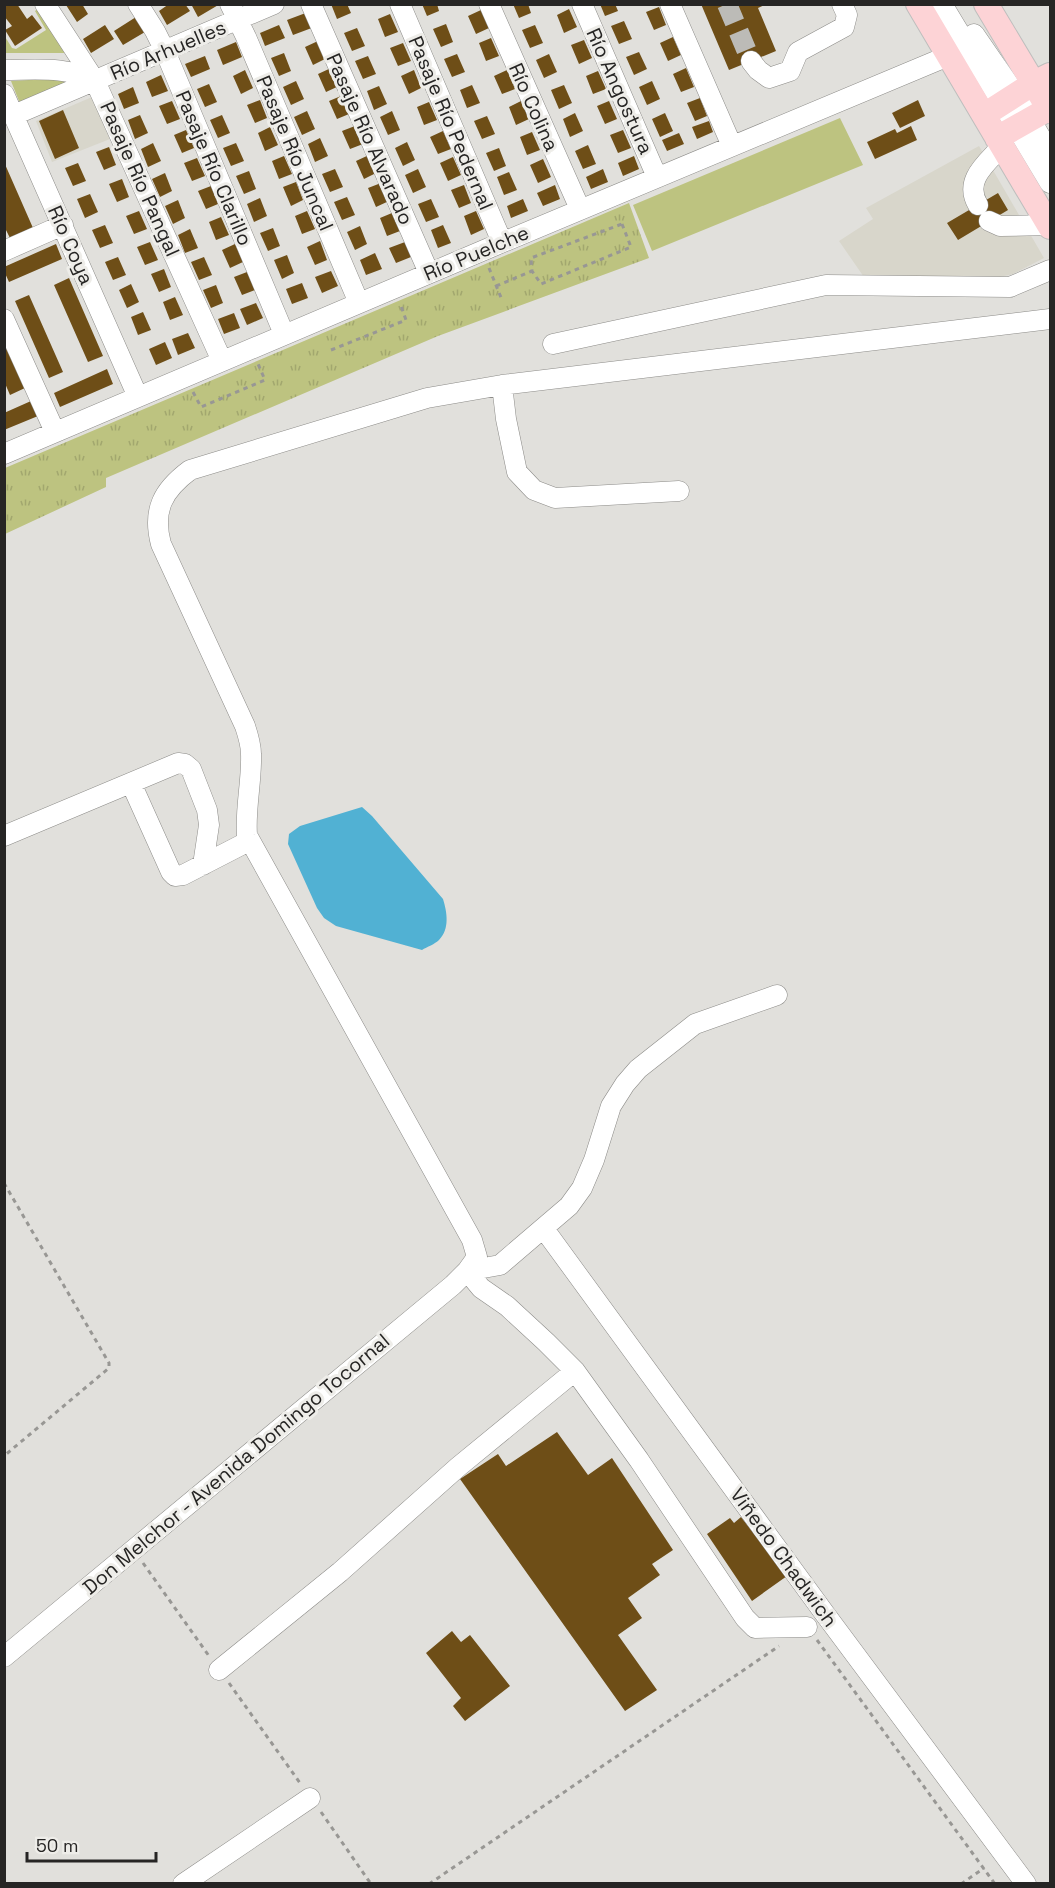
<svg xmlns="http://www.w3.org/2000/svg" width="1055" height="1888" font-family="'Space Grotesk',sans-serif">
<defs>
<pattern id="park-tufts" width="24" height="20" patternUnits="userSpaceOnUse" patternTransform="scale(1.5)"><rect width="24" height="20" fill="#bdc380"/><path d="M3 7l-1-3M5 7V3M7 7l1-3M15 17l-1-3M17 17v-4M19 17l1-3" fill="none" stroke="#a2a76e"/></pattern>
</defs>
<rect width="100%" height="100%" fill="#e1e0dc"/>
<path fill="#d8d6cb" d="M92,97L110,139L52,162L36,121Z
M979,146L1044,258L1013,274L1000,277L866,280L839,241L873,219L866,208Z"/>
<path fill="#bdc380" d="M41,7L67,53H5L4,35L12,48L16,49L46,30L35,11Z
M64,78L70,81L21,106L11,81Z
M840,118L863,165L652,251L633,205Z"/>
<path fill="url(#park-tufts)" d="M629,203L649,258L438,336L106,478V487L5,534V468Z"/>
<path fill="#51b1d3" d="M362,807L372,816L443,899C447,912 450,929 439,940C435,944 427,947 422,950L336,926L324,918L317,908L288,844L289,834L300,826Z"/>
<path fill="#6e4e17" d="M4,4H17L27,19L32,15L42,28L15,46L5,30L12,26L4,16Z
M67,4H82L88,14L77,22L66,5Z
M169,4H185L190,11L167,25L159,11Z
M191,4H220L198,17Z
M331,4H347L351,13L337,19Z
M422,4H437L439,11L427,16Z
M513,4H528L531,13L519,18Z
M600,4H615L618,11L605,16Z
M701,4H767L758,8L776,51L729,70Z
M659,7L666,25L654,30L646,12Z
M569,9L577,27L564,33L557,15Z
M481,10L489,28L476,34L468,16Z
M311,11L317,26L293,35L287,20Z
M390,14L398,32L385,37L378,19Z
M136,17L145,32L123,45L114,31Z
M624,21L632,39L619,44L611,26Z
M446,24L453,42L441,47L433,29Z
M105,25L114,39L91,53L83,39Z
M279,25L285,38L265,46L260,33Z
M535,25L543,43L530,48L522,30Z
M357,28L365,46L352,51L344,33Z
M673,37L681,55L668,61L660,43Z
M491,38L499,56L486,61L479,43Z
M584,40L592,58L579,64L571,45Z
M318,41L325,59L313,65L305,47Z
M236,42L242,57L223,65L217,50Z
M403,43L411,61L398,66L390,48Z
M639,52L647,69L634,75L626,57Z
M284,53L291,71L279,76L271,58Z
M457,54L465,72L452,77L444,59Z
M549,54L557,72L544,78L536,60Z
M205,56L210,69L191,77L185,64Z
M368,56L376,74L363,79L355,61Z
M331,68L339,86L326,92L318,74Z
M686,68L694,87L681,92L673,74Z
M245,70L253,88L241,94L233,76Z
M414,70L421,88L409,94L401,76Z
M507,70L515,89L502,94L494,76Z
M598,71L606,89L593,94L586,76Z
M161,75L168,91L152,97L146,82Z
M296,81L304,99L291,105L283,87Z
M652,81L660,99L647,105L639,87Z
M209,84L217,102L205,107L197,89Z
M472,85L480,103L467,108L460,90Z
M564,85L572,103L559,109L551,90Z
M379,86L387,104L374,110L367,91Z
M133,87L139,103L124,109L118,94Z
M341,96L349,114L337,119L329,101Z
M700,98L707,116L695,121L687,103Z
M260,100L267,118L255,123L247,105Z
M918,100L925,116L900,128L892,113Z
M172,101L180,119L167,124L159,106Z
M521,101L529,119L516,125L509,107Z
M609,101L617,119L605,124L597,106Z
M429,102L437,120L424,125L417,107Z
M63,110L79,148L55,159L39,121Z
M307,111L315,129L302,135L294,117Z
M392,111L400,130L388,135L380,117Z
M575,113L583,131L570,137L563,119Z
M665,113L673,131L660,137L652,119Z
M140,115L148,133L135,139L128,120Z
M222,115L230,133L218,138L210,120Z
M487,116L495,134L482,139L474,121Z
M709,121L713,132L697,139L692,127Z
M355,126L363,144L350,149L342,131Z
M911,126L917,140L875,159L867,142L895,129L897,133Z
M270,127L278,145L265,151L258,133Z
M186,130L194,148L182,153L174,135Z
M623,130L631,148L618,153L610,135Z
M443,131L451,149L438,154L430,137Z
M532,132L540,150L527,155L520,137Z
M679,133L684,144L667,151L662,140Z
M320,138L328,156L315,162L308,144Z
M407,142L415,160L403,166L395,148Z
M153,143L161,161L148,167L141,149Z
M236,143L244,161L231,166L223,148Z
M588,145L596,164L583,169L575,151Z
M109,147L116,165L104,170L96,152Z
M499,148L506,166L494,171L486,153Z
M369,155L376,173L364,179L356,161Z
M284,156L292,174L279,179L272,161Z
M634,156L639,169L623,176L618,163Z
M453,157L461,175L448,181L440,163Z
M197,158L205,176L192,181L184,163Z
M543,159L551,177L538,183L530,165Z
M4,162L33,228L10,238L4,226Z
M78,163L86,181L73,186L65,168Z
M335,169L343,187L330,192L322,174Z
M418,169L426,187L413,193L405,175Z
M603,169L608,182L591,189L586,177Z
M249,171L256,189L244,194L236,176Z
M509,172L517,190L504,195L497,177Z
M165,173L172,191L160,197L152,179Z
M122,179L129,197L117,202L109,184Z
M296,182L303,200L291,206L283,187Z
M381,183L389,201L376,207L368,188Z
M464,185L471,203L459,208L451,190Z
M555,185L560,199L543,206L537,193Z
M211,186L218,204L206,209L198,191Z
M998,193L1008,210L958,240L947,223Z
M90,194L98,212L85,218L77,199Z
M347,197L355,215L342,220L334,202Z
M260,198L267,216L254,222L247,204Z
M431,199L439,217L426,222L418,204Z
M523,199L528,211L511,218L507,206Z
M178,200L185,218L173,224L165,206Z
M139,211L147,229L134,234L126,216Z
M307,211L315,229L302,234L295,216Z
M476,211L484,229L471,235L464,216Z
M392,213L400,231L387,236L380,218Z
M221,217L229,235L216,240L209,222Z
M105,225L113,243L100,248L92,230Z
M443,225L451,243L438,248L431,230Z
M360,226L367,244L355,250L347,232Z
M273,228L280,246L268,251L260,233Z
M190,229L198,248L185,253L178,235Z
M320,241L327,260L315,265L307,247Z
M150,242L158,260L145,265L137,247Z
M405,242L411,257L396,263L389,248Z
M56,244L62,259L9,282L4,271V267Z
M235,244L243,262L230,268L222,250Z
M375,253L382,269L366,275L360,260Z
M287,255L294,273L282,279L274,260Z
M118,257L126,275L113,280L105,262Z
M204,257L212,275L199,280L191,262Z
M164,269L171,287L159,292L151,274Z
M331,271L338,286L322,293L315,277Z
M247,272L255,290L242,295L234,277Z
M69,278L103,356L88,362L54,285Z
M302,283L308,298L292,304L286,289Z
M131,284L139,302L127,308L119,290Z
M216,285L223,303L211,308L203,290Z
M29,295L63,372L49,378L15,301Z
M175,297L183,315L170,320L163,302Z
M256,303L263,318L247,325L240,309Z
M143,312L151,330L138,335L131,317Z
M234,313L240,328L224,334L218,319Z
M188,333L195,348L178,355L172,339Z
M4,341L25,388L10,395L4,381Z
M165,342L172,358L156,365L149,349Z
M107,369L113,384L60,407L54,393Z
M31,401L38,416L4,430V413Z
M557,1432L588,1475L612,1458L673,1550L652,1564L660,1575L628,1598L642,1618L618,1635L657,1690L625,1711L460,1479L498,1454L506,1466Z
M741,1517L787,1576L752,1601L707,1534L730,1518L734,1523Z
M452,1631L461,1642L470,1635L510,1686L465,1721L453,1706L461,1698L426,1653Z"/>
<g fill="none" stroke-linecap="round" stroke-linejoin="round">
<path stroke="#bcbbb7" stroke-width="20" stroke-dasharray="20 10" stroke-linecap="butt" d="M727,4L751,61"/>
<defs>
<path id="minor" d="M45,4L95,81L222,361
M138,4L155,31L165,51L284,334
M230,4L246,37L359,303
M311,4L429,273
M400,4L502,242
M489,4L580,209
M582,4L657,177
M670,4L732,146
M942,4L1050,183
M974,34L1016,95L1050,153
M751,61L758,70L769,78L790,71L798,52L844,27L847,15L842,4
M4,70C36,70 67,66 95,81
M4,94L138,397
M14,115L274,4
M978,205C963,180 987,163 1002,146
M989,221L1000,226L1049,225
M4,251L63,225
M4,319L55,432
M553,344L826,285L1010,287L1050,270
M502,385L506,419L517,472L534,490L555,498L679,491
M4,454L489,248L948,56
M131,783L171,872L175,876L183,875L249,841
M4,836L178,763L185,764L191,769L207,810L209,825L203,865
M544,1229L825,1614L1026,1884
M467,1271L481,1288L507,1306L546,1342L575,1371L639,1460L745,1618L755,1628L807,1627
M467,1271L500,1265L569,1206L582,1188L594,1160L611,1106L625,1084L638,1069L695,1024L777,995
M4,1657L453,1285L467,1271L477,1257L472,1240L247,835C245,808 252,781 251,754C251,744 248,735 245,726L161,544C152,510 163,490 190,470L427,398L502,385L1050,319
M219,1670L340,1572L458,1467L575,1371
M183,1884L310,1798"/>
<path id="major" d="M918,4L1050,227
M986,4L1050,111
M984,115L1034,83L1050,75
M997,138L1050,108"/>
</defs>
<use href="#minor" stroke="#8c8b88" stroke-width="21"/>
<use href="#major" stroke="#bebebd" stroke-width="26"/>
<path stroke="#989794" stroke-width="3" stroke-dasharray="4.5 4.5" stroke-linecap="butt" d="M622,224L631,247L541,284L532,271L531,258Z
M489,268L502,300
M496,286L532,271
M331,350L406,320L401,306
M193,392L201,407L265,380L258,364
M4,1183L109,1363V1368L4,1456
M143,1563L209,1656
M817,1640L995,1884
M229,1683L300,1783
M321,1812L371,1884
M429,1884L779,1646
M961,1884L984,1868"/>
<use href="#minor" stroke="#fff" stroke-width="20"/>
<use href="#major" stroke="#fdd3d6" stroke-width="24"/>
</g>
<g text-anchor="middle" dominant-baseline="central" stroke-width="6" stroke-linejoin="round" paint-order="stroke">
<g font-size="20" fill="#262524" stroke="#eeede9">
<text transform="translate(168 50) rotate(-23)">Río Arhuelles</text>
<text transform="translate(620 91) rotate(66)">Río Angostura</text>
<text transform="translate(534 107) rotate(66)">Río Colina</text>
<text transform="translate(451 123) rotate(67)">Pasaje Río Pedernal</text>
<text transform="translate(370 139) rotate(66)">Pasaje Río Alvarado</text>
<text transform="translate(295 153) rotate(67)">Pasaje Río Juncal</text>
<text transform="translate(214 168) rotate(67)">Pasaje Río Clarillo</text>
<text transform="translate(140 179) rotate(66)">Pasaje Río Pangal</text>
<text transform="translate(71 245) rotate(66)">Río Coya</text>
<text transform="translate(476 253) rotate(-23)">Río Puelche</text>
<text transform="translate(236 1464) rotate(-40)">Don Melchor - Avenida Domingo Tocornal</text>
<text transform="translate(784 1557) rotate(54)">Viñedo Chadwich</text>
</g>
</g>
<rect width="1055" height="1888" fill="none" stroke="#262524" stroke-width="12"/>
<path d="M27 1852v9h129v-9" fill="none" stroke="#262524" stroke-width="3"/>
<text x="36" y="1852" font-size="18" fill="#262524" stroke="#eeede9" stroke-width="4.5" paint-order="stroke">50 m</text>
</svg>
